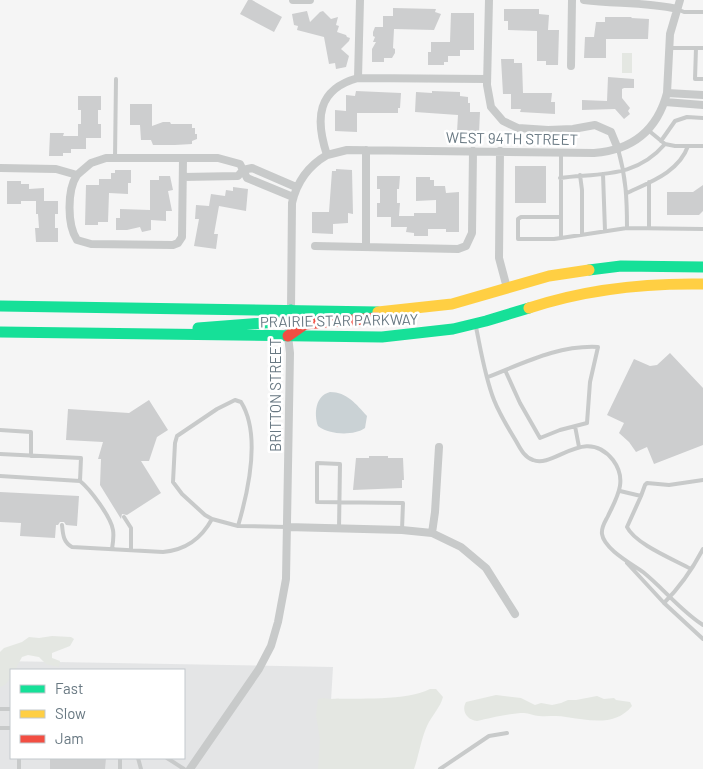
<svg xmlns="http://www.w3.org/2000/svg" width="703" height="769" font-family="Barlow,sans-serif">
<rect width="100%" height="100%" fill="#f5f5f5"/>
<path fill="#e4e5e6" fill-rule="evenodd" d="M0,661L333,667L327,769H0ZM11,670H184V758H11Z"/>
<path fill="#e4e7e2" d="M622,53H632V73H622Z
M52,636L71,637L74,639L70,646L52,653V658L60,661L59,667L46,664L39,657L28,655L22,657L15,670H11C11,678 8,685 0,687V652L4,648L22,642L29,637L39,638Z
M430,689H436L443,697C440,708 432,715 427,726C421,739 419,755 414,769H318L320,740L316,715L318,699L324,698L330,699C356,698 408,701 430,689Z
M496,695L521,698L535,705L541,703L552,705L561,703L568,700H576L597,696L604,699L614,698L616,700L630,702L632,706C615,727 589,720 566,717C557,715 548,717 539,716C534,716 529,713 524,713C511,713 490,718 477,721C467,720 461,711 466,702Z"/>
<path fill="#cad2d5" d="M330,392C347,392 356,404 367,416L365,428C354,436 329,435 318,426C314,414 315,396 330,392Z"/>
<path fill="#cdcecf" d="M248,0H252L282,17L274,32L240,14Z
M393,8L436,9L435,12L441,14L434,30L394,29L393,48L395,49V53L392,58H384V62H372V49L376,42H373L375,37L373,36V32L375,27H383V16H393Z
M504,9H539V14L549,15L548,30H559L558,65H546V61H537V31L508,30V21H504Z
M307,11L310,22L320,12L323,11L331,19L338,17L336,25L339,26L337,32L346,35L347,37L350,38L349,41L341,49L349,56L346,67L336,69L335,63L329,64L324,37L297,30L298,26L294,25L292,14Z
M451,13H474V50H460V56H448V62H444V65H428V52H431V42H450Z
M605,17H632L631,18L649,19L648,39H606V58H584L585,37H594L596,22H605Z
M501,59H514V63H522L523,93H552L551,102H555V114L520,112L521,109H511V94H503Z
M608,77L634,79V88H624L622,89V98L630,108L628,111L630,114L624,119L615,109L582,110V100L607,101Z
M356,91L401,93L400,108H398V113H357V132L335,131V110L346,111V95L355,96Z
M432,91L460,92V96L468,97V103H470V112H480L479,133L457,132L458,115L415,112L416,92L432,93Z
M78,96H101V110H98V124H101V138H86V149H71V153H63V156H49L50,133H64L63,136H78V124H81V110H78Z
M130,104H152V126L163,122H170L171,124H192V128H195V134H197V139L192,141V144L175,145H153L151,140H141L140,125H130Z
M515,166H546V203H515Z
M336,169L352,170L353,214L348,213V223L333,224V234L312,233V212H329L332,171H336Z
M115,170H131V183H128V194L109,193L108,222H98V225H85L86,185H99V179H111V173H115Z
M159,176H170L173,190L168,191L172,211H166V221L151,220V230L142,232L140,227L127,230H116V218H120V209L150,210V180H159Z
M377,176H400L399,189H397V203H400L399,216H414V213H436V200L416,201V177H430V180H434V186H445L446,193L459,192V232H446V229H428V236H414V233L406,232L407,227H391V217H377V203H380V189H377Z
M7,181H21V184H29V189L44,188V201H58V214H55V228H58V242H36L35,228H39L38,214H36V201H21V204H7Z
M703,185V211L699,215H667V192H693Z
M233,187L248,189L246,211L219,206L214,234H218L216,249L194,246L199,219H195L196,205L209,206L211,194L225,196L226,190L233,191Z
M670,353L703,388V445L654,464L647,447L636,452L629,442L619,433L624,423L607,415L634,359L650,366L657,365Z
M149,400L168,430L157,437L149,461H141L161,493L127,515L122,514L121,519L100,485L101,459H98L103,442L66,440L68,409L129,413Z
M369,456H388V458H403L404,480H402V488L353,490L356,458H369Z
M0,492L79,496L77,526L66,525L64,522H60L58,525H56L55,538L20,536L21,523L0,522Z
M50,758H106L105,769H50Z"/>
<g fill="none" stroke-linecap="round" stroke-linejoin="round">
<path stroke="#c8caca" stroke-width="4" d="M677,9L684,12H703
M670,48H703
M696,48L695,79H703
M648,130L665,144L675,146H703
M661,141L675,121L687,117L703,118
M618,149C626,177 627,199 627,228L703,229
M561,153V238L627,228
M115,158L116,79
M603,174L605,231
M580,175L582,190V234
M560,178C601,173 636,178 665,144
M649,182V228
M627,193C650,182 679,172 688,146
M560,217H521L518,219V239H554L561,238
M476,327C481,351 485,377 494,400C500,415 508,428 516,441C520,448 524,457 533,460C554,469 585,425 613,460C628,480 617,497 608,516C605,522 601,527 602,534C604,549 632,564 643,572C663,588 681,611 703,625
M488,377C524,363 558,345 598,347L590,382L587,423L560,430L540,438L520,403L505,370
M575,426L579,447
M0,430L31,432V456
M0,454L81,458L80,481
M0,476L80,481C90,489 111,517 113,530C114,536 113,543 112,549
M620,491L641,496L645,485L647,483L669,485L703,480
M641,496L627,527C635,544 675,560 691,569
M124,517L131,528V550
M62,525C63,534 63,542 72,547L163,552C186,550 201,539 212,519
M238,526C248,492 261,434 241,402L235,400L217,409L177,436L175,443L173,482L182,494L205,515L212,519L238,526L287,527
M339,529L340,464L317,463V502L403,503L402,530
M627,563L664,603L703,639
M664,603C680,587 693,568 703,549
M0,709H11
M0,728H11
M138,758L141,769
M167,758L184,769
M19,769V758
M120,769V758
M440,769L489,736L507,733"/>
<path stroke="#c8caca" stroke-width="8" d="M293,0H310
M489,0L487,85L491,107L503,121L518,128L548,130L573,129L595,125L611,132L618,149
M584,0C615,4 646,2 677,9
M571,66L572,0
M358,78L487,79
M667,93L703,95
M665,102L703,105
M500,151L499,258L507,288
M327,155L347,150L594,153C632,150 657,131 667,93L670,34L680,0
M0,168L56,169L77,175L91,163L106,158H218L240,164L247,178L293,197
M77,175C67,190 67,225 77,240L91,244L173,245L178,243L182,237L183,159
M183,177L238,176L243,170L252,168L296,187
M315,246L458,249L466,246L472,233L473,151
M366,247V150
M287,527L402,530L432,533L461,547L486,568L515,614
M432,533L435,512L439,447
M190,769L259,669L271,646L278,622L286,579L290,353L288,336L291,310L292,203C297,181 308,166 327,155C315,119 317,89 358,78L360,0"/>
<path stroke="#16e098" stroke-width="11" d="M589,270L621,266L703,267
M0,306L378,312
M198,328L276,322L291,310
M0,332L382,337L453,329L486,321L529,308"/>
<path stroke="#ffcf43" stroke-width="11" d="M529,308C586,289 643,283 703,284
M378,312L452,304L549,276L589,270"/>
<path stroke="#f24e42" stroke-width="11" d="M288,336L305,324L376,318"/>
</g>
<g text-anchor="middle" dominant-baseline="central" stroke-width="5" stroke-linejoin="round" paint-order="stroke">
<g font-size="15" fill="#687882" stroke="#fff">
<text transform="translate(512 138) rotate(1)">WEST 94TH STREET</text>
<text transform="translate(339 320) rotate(-1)">PRAIRIE STAR PARKWAY</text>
<text transform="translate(275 395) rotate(-90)">BRITTON STREET</text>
</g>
</g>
<rect x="10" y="669" width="175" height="90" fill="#ffffff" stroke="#c3c9cd"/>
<rect x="20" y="685" width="25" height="8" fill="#16e098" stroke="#c3c9cd"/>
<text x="55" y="694" font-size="15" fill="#687882">Fast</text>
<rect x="20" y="710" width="25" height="8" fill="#ffcf43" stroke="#c3c9cd"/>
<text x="55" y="719" font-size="15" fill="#687882">Slow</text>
<rect x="20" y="735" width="25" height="8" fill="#f24e42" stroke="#c3c9cd"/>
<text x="55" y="744" font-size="15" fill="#687882">Jam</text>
</svg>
